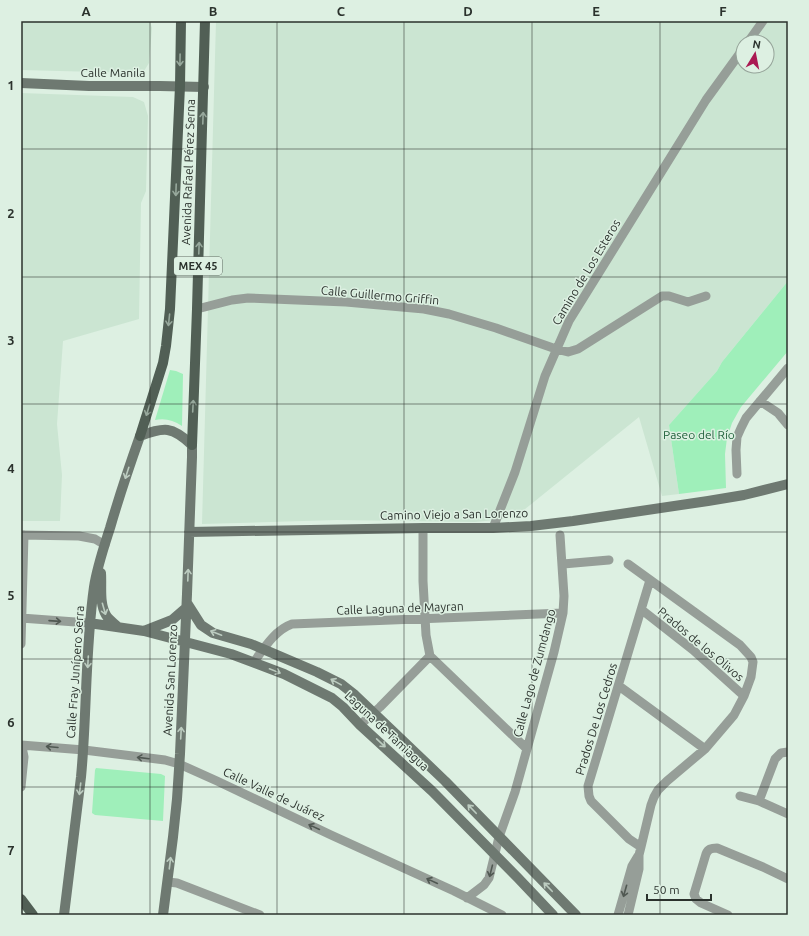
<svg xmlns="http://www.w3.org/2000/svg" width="809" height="936" font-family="Ubuntu,sans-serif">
<rect width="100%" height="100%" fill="#ddf0e2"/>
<path fill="#cbe5d2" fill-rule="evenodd" d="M21,21H150L152,28L149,63L144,71L136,73L21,70Z
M216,21H788V281L722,362L717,371L669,425L679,494L662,496L639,417L514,518L475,522L337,520L202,524ZM743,42H767V66H743Z
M21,93L133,97L144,102L148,116L146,191L141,203L139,319L63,341L57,424L62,475L60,521H21Z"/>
<path fill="#9fefba" d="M788,281V351L741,407L732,423L727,438L725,454L726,488L679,494L669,425L717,371L722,362Z
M170,370L176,371L183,374L182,426C173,420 165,418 155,420Z
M96,768L161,774L165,776L163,821L95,815L92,813L95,770Z"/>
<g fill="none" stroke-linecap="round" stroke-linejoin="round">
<path stroke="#969e98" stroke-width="9" d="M748,42L763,21
M197,309L232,300L248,298L346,302L424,309L449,314L496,328L556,349L568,352L578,349L662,296H669L688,302L706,296
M760,401L778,413L788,425
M737,474L736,450L737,437L741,428L746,418L788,368
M423,528V581L426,635L430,656
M493,528L515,472L545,376L569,321L706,100L743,49
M21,535L79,536L95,539L105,545
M563,564L609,560
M642,610L693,650L744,696
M21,618L89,623
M21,644L24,535
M430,656L527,749
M254,662C264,648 275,630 292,624L563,613
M619,686L705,749
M360,725L380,707L430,656
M21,745L84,750L165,760L179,764L217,781L331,835L454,891L502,915
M21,748L23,752L24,757L21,787
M740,796L759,801L775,759L781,753L788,752
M759,801L788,814
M641,847L629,839L591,801L589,796L588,786L650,580
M168,882L177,883L260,915
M467,898L484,885L489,878L499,837L515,792L554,652L563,613L564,596L560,535
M618,915L632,866L638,856
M628,915L639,869V855L641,847L651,805L654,797L658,790L667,781L705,749L734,715L744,696L751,677L753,662L751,657L740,645L628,564
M728,915L701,903L696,899L694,894L706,854C708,849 711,848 717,848L763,867L788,879"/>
<path stroke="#6e7971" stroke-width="10" d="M21,83L89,86H160L204,87
M189,532L423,528H493L531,526L573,521L708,501L744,495L788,484
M101,573C102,586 99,603 106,615C109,620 114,623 118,627
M187,603L201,625L213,633L251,644L317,672L341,684L355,695L445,781L576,915
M89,623L144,631L231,654L284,674L332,698L343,707L360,725L432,791L518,878L553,915
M144,631L172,620L187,607
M64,915L81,777C87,714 85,650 94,587C97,567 104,547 110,528C119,497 129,467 140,436C164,427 172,426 192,445V457L187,594L180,754L177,799L173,837L163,915"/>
<path stroke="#515f55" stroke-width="10" d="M140,436L163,363L166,346L170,309L180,86L181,21
M192,445L197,309L205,21
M21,899L33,915"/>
</g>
<defs><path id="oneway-shaft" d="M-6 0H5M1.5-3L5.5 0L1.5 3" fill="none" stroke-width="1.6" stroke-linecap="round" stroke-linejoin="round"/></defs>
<g stroke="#97a89c">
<use href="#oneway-shaft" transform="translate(180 60) rotate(91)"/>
<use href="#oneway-shaft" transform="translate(203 118) rotate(-88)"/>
<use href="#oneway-shaft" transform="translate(176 190) rotate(92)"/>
<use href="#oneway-shaft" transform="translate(199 248) rotate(-88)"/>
<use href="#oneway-shaft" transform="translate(169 320) rotate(96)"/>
<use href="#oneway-shaft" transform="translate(193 406) rotate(-87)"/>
<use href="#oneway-shaft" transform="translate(148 410) rotate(108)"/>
</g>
<g stroke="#bcccc0">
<use href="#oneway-shaft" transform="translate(127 473) rotate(108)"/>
<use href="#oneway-shaft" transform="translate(188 575) rotate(-88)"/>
<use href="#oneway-shaft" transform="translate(104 609) rotate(74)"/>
<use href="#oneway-shaft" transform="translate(216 633) rotate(-159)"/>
<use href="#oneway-shaft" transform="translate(88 662) rotate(93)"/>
<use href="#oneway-shaft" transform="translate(275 671) rotate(22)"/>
<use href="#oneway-shaft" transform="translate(336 682) rotate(-151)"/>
<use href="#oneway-shaft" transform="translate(181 733) rotate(-87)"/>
<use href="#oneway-shaft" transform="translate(381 743) rotate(43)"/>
<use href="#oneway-shaft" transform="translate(80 789) rotate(97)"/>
<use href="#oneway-shaft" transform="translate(472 809) rotate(-134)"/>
<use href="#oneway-shaft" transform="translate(170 863) rotate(-83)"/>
<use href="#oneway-shaft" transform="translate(548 887) rotate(-134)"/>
</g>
<g stroke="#505852">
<use href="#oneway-shaft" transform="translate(55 621) rotate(4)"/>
<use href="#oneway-shaft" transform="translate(52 747) rotate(-175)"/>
<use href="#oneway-shaft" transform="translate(143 758) rotate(-173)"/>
<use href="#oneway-shaft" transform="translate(314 827) rotate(-155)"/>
<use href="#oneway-shaft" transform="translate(491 871) rotate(104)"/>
<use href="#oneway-shaft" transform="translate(432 881) rotate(-155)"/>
<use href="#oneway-shaft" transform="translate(625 891) rotate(106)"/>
</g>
<path fill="none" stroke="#2b322d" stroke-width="1" stroke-opacity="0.55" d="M150,21V915M277,21V915M404,21V915M532,21V915M660,21V915M21,149H788M21,277H788M21,404H788M21,532H788M21,659H788M21,787H788"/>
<g text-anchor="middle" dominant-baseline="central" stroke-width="3" stroke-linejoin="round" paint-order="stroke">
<rect fill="#ddf0e2" stroke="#606b63" stroke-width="1" x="174" y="257" width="48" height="18" rx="3"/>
<g font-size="11" font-weight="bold" fill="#2b322d">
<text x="198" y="266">MEX 45</text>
</g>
<g font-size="12" fill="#2b322d" stroke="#ddf0e2">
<text x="113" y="72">Calle Manila</text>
<text transform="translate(188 172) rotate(-88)">Avenida Rafael Pérez Serna</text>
<text transform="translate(586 272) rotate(-59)">Camino de Los Esteros</text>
<text transform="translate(380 295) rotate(5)">Calle Guillermo Griffin</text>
<text transform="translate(454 514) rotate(-1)">Camino Viejo a San Lorenzo</text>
<text transform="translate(400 608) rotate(-2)">Calle Laguna de Mayran</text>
<text transform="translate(701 644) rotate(40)">Prados de los Olivos</text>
<text transform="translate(75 672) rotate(-86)">Calle Fray Junípero Serra</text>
<text transform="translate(534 673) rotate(-75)">Calle Lago de Zumdango</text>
<text transform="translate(170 680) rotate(-87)">Avenida San Lorenzo</text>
<text transform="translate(596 719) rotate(-73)">Prados De Los Cedros</text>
<text transform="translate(387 731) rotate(43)">Laguna de Tamiagua</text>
<text transform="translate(274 794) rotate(25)">Calle Valle de Juárez</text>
</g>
<g font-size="12" fill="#22633d" stroke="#ddf0e2">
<text x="699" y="434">Paseo del Río</text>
</g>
</g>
<rect width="809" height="936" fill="none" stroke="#ddf0e2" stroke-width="44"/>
<g transform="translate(755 54) rotate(10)"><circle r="19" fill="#ddf0e2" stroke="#96a49a"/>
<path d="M0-3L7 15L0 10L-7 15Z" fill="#aa1952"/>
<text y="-6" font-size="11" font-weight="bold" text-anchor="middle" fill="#2b322d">N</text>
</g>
<path d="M647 894v6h64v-6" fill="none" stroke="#2b322d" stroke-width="2"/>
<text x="653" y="894" font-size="12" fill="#2b322d" stroke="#ddf0e2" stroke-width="3" paint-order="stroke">50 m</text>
<rect x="22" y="22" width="765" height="892" fill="none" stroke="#2b322d" stroke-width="1.5"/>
<g font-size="13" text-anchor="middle" font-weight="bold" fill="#2b322d">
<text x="86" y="16">A</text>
<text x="213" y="16">B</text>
<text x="341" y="16">C</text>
<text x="468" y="16">D</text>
<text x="596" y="16">E</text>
<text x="723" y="16">F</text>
<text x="11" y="90">1</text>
<text x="11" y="218">2</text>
<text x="11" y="345">3</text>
<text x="11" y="473">4</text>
<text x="11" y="600">5</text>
<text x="11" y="727">6</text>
<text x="11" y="855">7</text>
</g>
</svg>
